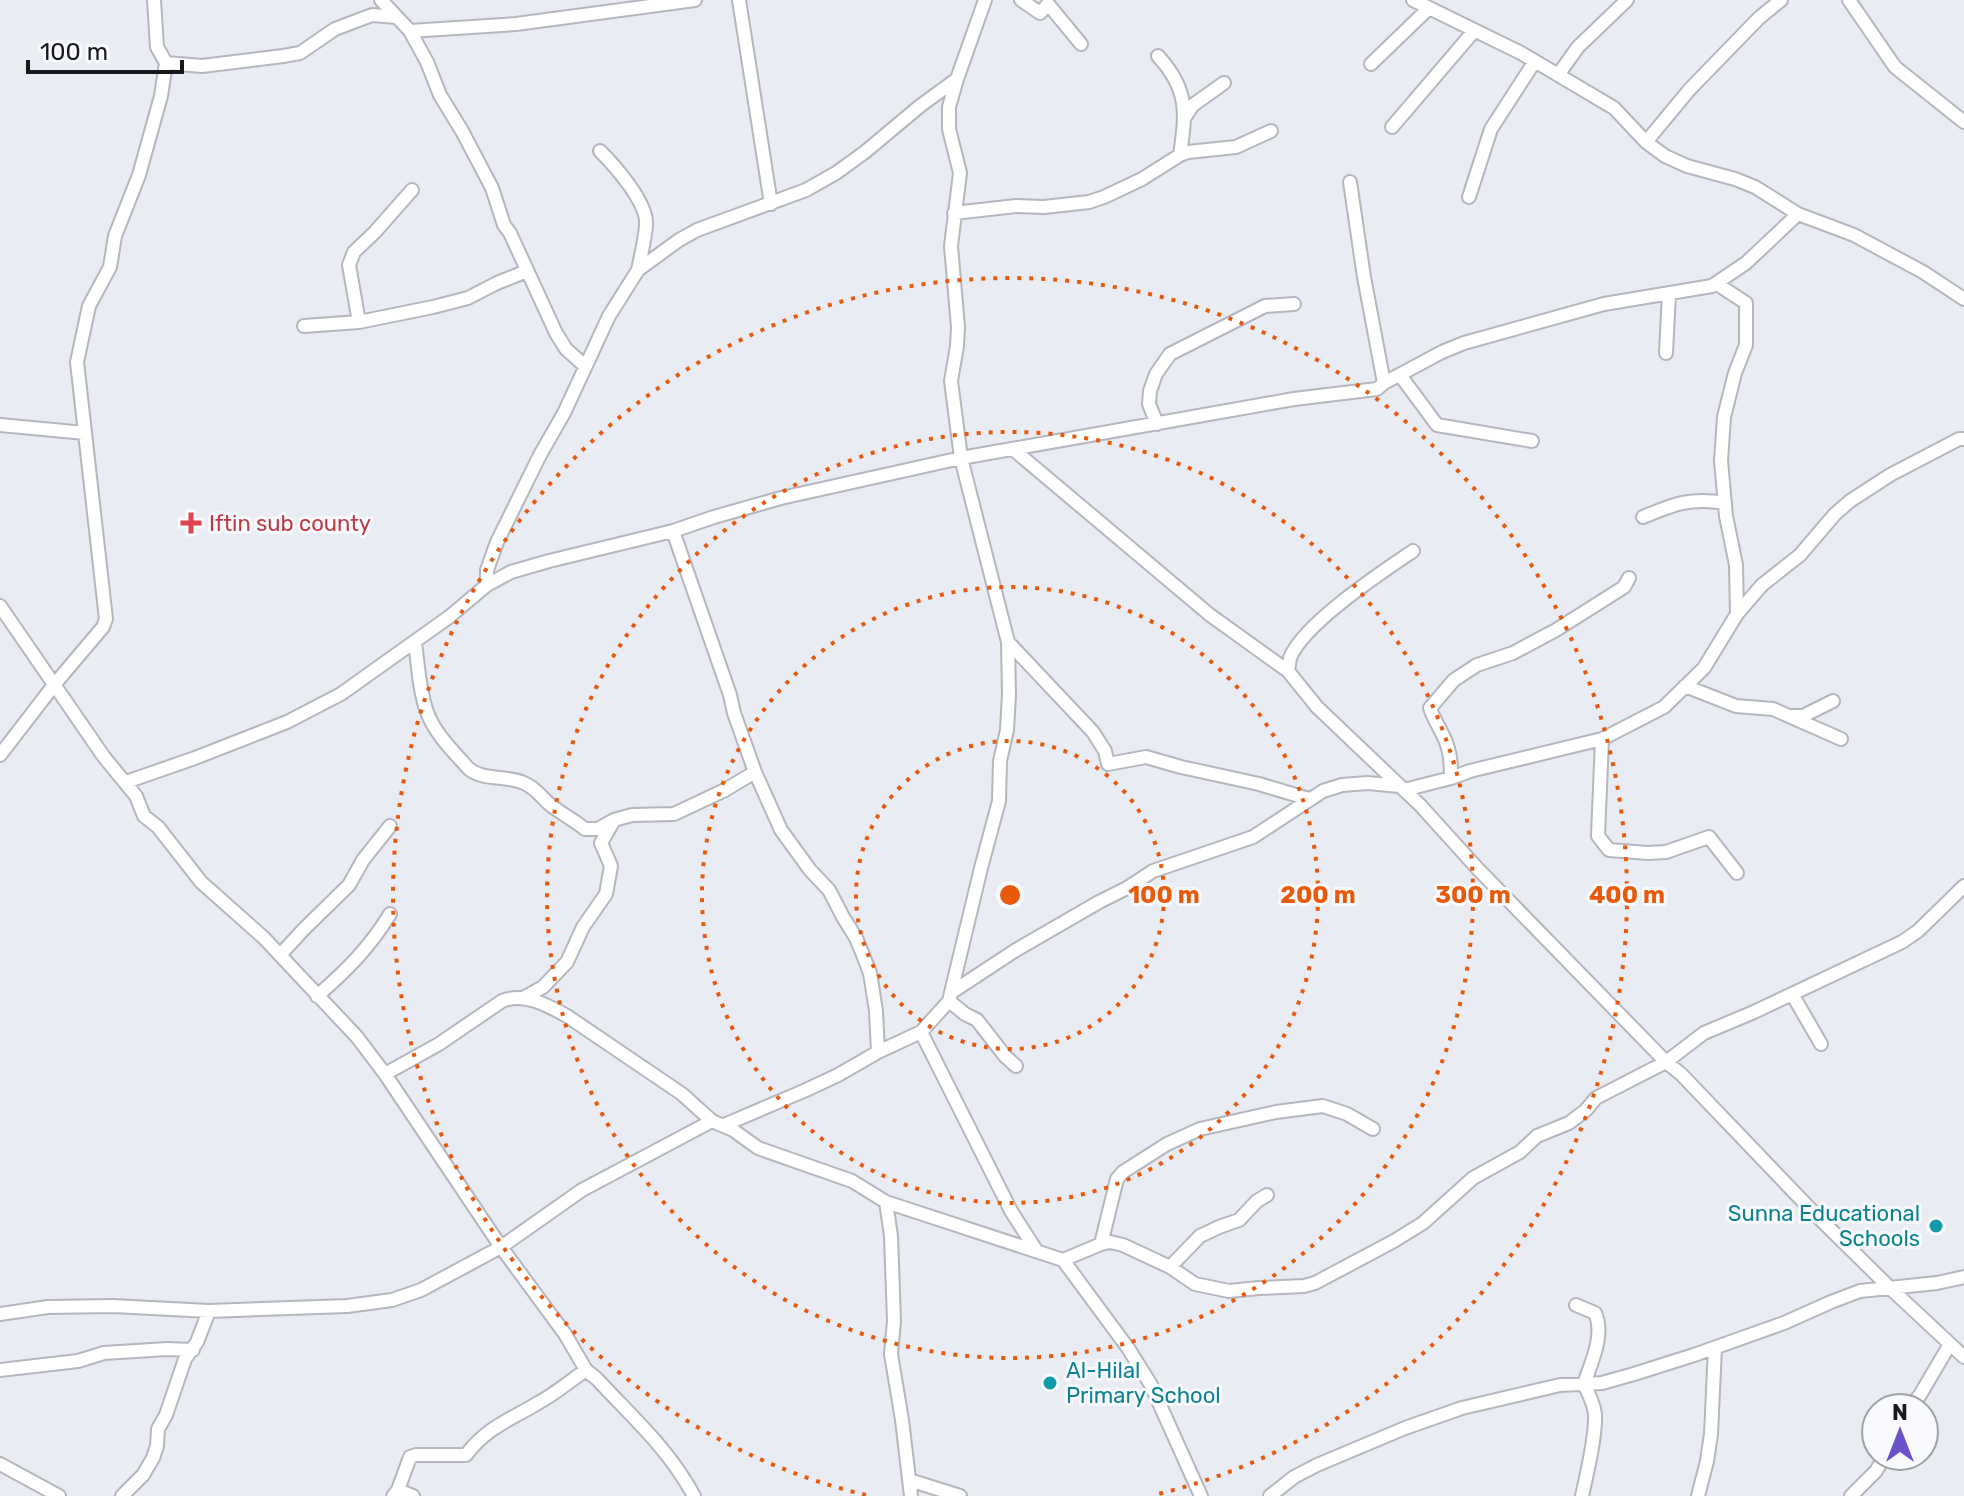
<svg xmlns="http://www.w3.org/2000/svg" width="1964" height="1496" font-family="Rubik,sans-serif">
<rect width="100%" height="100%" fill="#eaecf4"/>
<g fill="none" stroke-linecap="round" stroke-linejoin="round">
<defs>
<path id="minor" d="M381,0L410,31L427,62L440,95L462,131L492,188L504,225L510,233L556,333L566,349L585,366
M739,0L771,204
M1021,0L1040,13L1048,4L1081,44
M1413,0L1521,53L1614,108L1646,142L1665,156L1687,166L1735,179L1755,187L1798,214L1854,235L1923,272L1964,299
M1849,0L1895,67L1964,122
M410,31L516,24L695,0
M1158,56C1189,90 1186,113 1180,155
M166,63L202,66L283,56L300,53L335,29L372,15L396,17
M1371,64L1429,8
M1558,75L1578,47L1627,0
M1185,117L1193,105L1224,83
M1392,127L1474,31
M1646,142L1690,89L1759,18L1781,0
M600,151C615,166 648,203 646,225C645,240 641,255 638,270
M1469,197L1491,129L1535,61
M954,213L1016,206L1044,207L1089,202L1104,197L1142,179L1180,155L1188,152L1236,147L1271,131
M359,322L349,265L354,252L375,232L412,190
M304,326L359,322L433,307L468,298L497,283L527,271
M1666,353L1669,293
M1400,375L1437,425L1532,441
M1384,383L1442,352L1464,343L1604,304L1712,286L1746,263L1798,214
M1157,424L1149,404L1150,391L1156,374L1170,354L1265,306L1294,304
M0,425L85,433
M1014,450L1210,615L1288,671L1317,707L1420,805L1477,868L1666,1062L1681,1074L1816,1215L1889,1287L1964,1357
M1643,517C1674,504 1691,497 1725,503
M673,531L730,695L734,713L755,772L781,830L810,870L829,890L843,917L856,938L863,955L870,973L876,1011L878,1052
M487,585V570L497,542L540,455L564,413L609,316L638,270L679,240L697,230L806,190L836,173L865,152L920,106L957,79L985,0
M0,606L104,757L136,796L144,816L158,827L201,882L264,938L357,1037L385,1074L501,1247L565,1334L586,1370L597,1379C632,1417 669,1449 694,1496
M1737,614L1762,585L1800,555L1835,514L1850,501L1890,475L1959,439H1964
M415,642C418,664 419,690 427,712C435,734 453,751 469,769C484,781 506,775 524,783C538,789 542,799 553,807C564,815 575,821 585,829H598L614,820L632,815L674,814L725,790L755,772
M1008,642L1093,732L1105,751L1108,764L1146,757L1181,767L1259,784L1309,799
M1288,671C1288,670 1290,659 1290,658C1303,624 1382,572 1413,551
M1685,686L1736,706L1773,709L1841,739
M1792,716H1803L1833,701
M1602,739L1598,836L1609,850L1648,853L1666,852L1709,837L1737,873
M0,755L54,685L103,627L106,619L77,362L89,306L110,267L115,236L139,175L161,96L166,63L157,47L154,0
M1451,778C1451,767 1451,756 1447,745C1443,732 1434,721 1430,708L1454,680L1477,665L1513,653L1556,630L1624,587L1629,578
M126,782L195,758L287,722L341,694L449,617L487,585L511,572L549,561L673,531L714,517L781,498L961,458L1294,399L1377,389L1384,383L1364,277L1350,182
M1404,790L1451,778L1470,771L1602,739L1664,707L1704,668L1737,614L1736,565L1726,516L1721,461L1724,417L1735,373L1746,345V303L1717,284
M280,955L304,929L349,885L363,860L390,826
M952,992L1016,950L1099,902L1127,888L1153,871L1253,837L1323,791L1342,785L1368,783L1399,786
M1792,994L1821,1044
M317,996C346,971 370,947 390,914
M525,997L543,987L567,962L583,927L606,894L611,866L601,843L613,822
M949,1001L965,1014L977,1020L1005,1056L1016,1066
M921,1032L1011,1211L1036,1250
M385,1074L439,1044L502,1001C524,992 547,1005 567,1016L682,1094L712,1121L733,1130L758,1148L852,1181L886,1202L1063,1260L1128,1348L1151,1385L1201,1496
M724,1125L806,1090L838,1075L878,1052L921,1032L949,1001L981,868L999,801L1000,761L1007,730L1009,694L1008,642L961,458L951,381L957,346L958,327L951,246L960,173L949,129V107L957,79
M886,1202L891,1236L894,1321L891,1354L902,1420L911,1496
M1101,1244L1110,1242L1123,1245L1170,1267L1195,1284L1229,1291L1259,1288L1304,1286L1315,1283L1394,1241L1423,1223L1473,1178L1520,1152L1537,1136L1569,1123L1586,1110L1596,1098L1666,1062L1704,1033L1754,1012L1902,942L1918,931L1964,886
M1063,1260L1101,1244L1117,1179L1123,1172L1167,1144L1200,1129L1276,1112L1323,1106L1347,1114L1373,1129
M1170,1267L1200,1236L1219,1227L1239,1220L1257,1201L1267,1195
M1576,1305L1595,1313C1605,1335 1591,1363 1584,1384C1589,1394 1594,1404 1595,1414C1596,1437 1587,1473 1582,1496
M0,1314L48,1307L113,1306L209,1311L347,1306L392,1300L421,1290L501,1247L582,1190L712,1121
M0,1370L78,1361L104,1353L167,1349L193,1350
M1910,1408L1920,1395L1950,1344
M0,1464L59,1496
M909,1480L960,1496
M398,1490L413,1496
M122,1496L143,1475L153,1458L157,1446L158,1429L166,1415L185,1359L197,1342L209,1311
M393,1496L398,1490L410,1457L416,1455H466C487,1427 510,1420 538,1403C555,1394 570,1381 586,1370
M1270,1496L1294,1477L1317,1465L1405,1428L1462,1408L1560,1385L1602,1383L1634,1374L1694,1355L1784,1323L1831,1302L1860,1291L1937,1283L1964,1277
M1698,1496L1707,1461L1711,1434L1715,1348
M1851,1496L1876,1471L1885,1456"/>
</defs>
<use href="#minor" stroke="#b5b6be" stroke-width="16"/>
<use href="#minor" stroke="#fff" stroke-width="12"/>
</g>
<g fill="none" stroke="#e8590c" stroke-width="4" stroke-dasharray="4 8">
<circle cx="1010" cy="895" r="154"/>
<circle cx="1010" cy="895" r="308"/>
<circle cx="1010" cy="895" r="463"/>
<path d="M866 1495A617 617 0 1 1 1154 1495"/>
</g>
<path fill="#e0444e" stroke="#f9fafe" stroke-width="3" d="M187 511h8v8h8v8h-8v8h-8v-8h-8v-8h8z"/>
<g fill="#0f9aa8" stroke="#f9fafe" stroke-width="3">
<circle cx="1936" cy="1226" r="8"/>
<circle cx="1050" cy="1383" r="8"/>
</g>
<g text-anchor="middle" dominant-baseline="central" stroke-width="6" stroke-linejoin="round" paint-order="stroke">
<g font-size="22" fill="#be3a42" stroke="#f9fafe" text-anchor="start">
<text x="209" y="523">Iftin sub county</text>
</g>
<g font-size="22" fill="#0d838f" stroke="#f9fafe" text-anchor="end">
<text x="1920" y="1213">Sunna Educational<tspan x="1920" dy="25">Schools</tspan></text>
<text x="1066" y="1370" text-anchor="start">Al-Hilal<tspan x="1066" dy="25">Primary School</tspan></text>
</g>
</g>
<circle cx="1010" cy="895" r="12" fill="#e8590c" stroke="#f9fafe" stroke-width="4"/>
<g font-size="24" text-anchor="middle" font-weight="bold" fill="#e8590c" stroke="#f9fafe" stroke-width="6" stroke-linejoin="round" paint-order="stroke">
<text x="1164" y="903">100 m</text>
<text x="1318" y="903">200 m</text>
<text x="1473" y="903">300 m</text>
<text x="1627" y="903">400 m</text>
</g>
<g transform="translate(1900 1432)"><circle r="38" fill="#f9fafe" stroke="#9fa0a3" stroke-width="2"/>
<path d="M0-6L14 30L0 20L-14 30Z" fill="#6a52cb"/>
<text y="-12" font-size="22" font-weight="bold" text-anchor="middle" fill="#17181a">N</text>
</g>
<path d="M28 60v12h154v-12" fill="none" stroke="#17181a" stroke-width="4"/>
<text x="40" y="60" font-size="24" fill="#17181a" stroke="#f9fafe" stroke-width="6" paint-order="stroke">100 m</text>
</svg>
